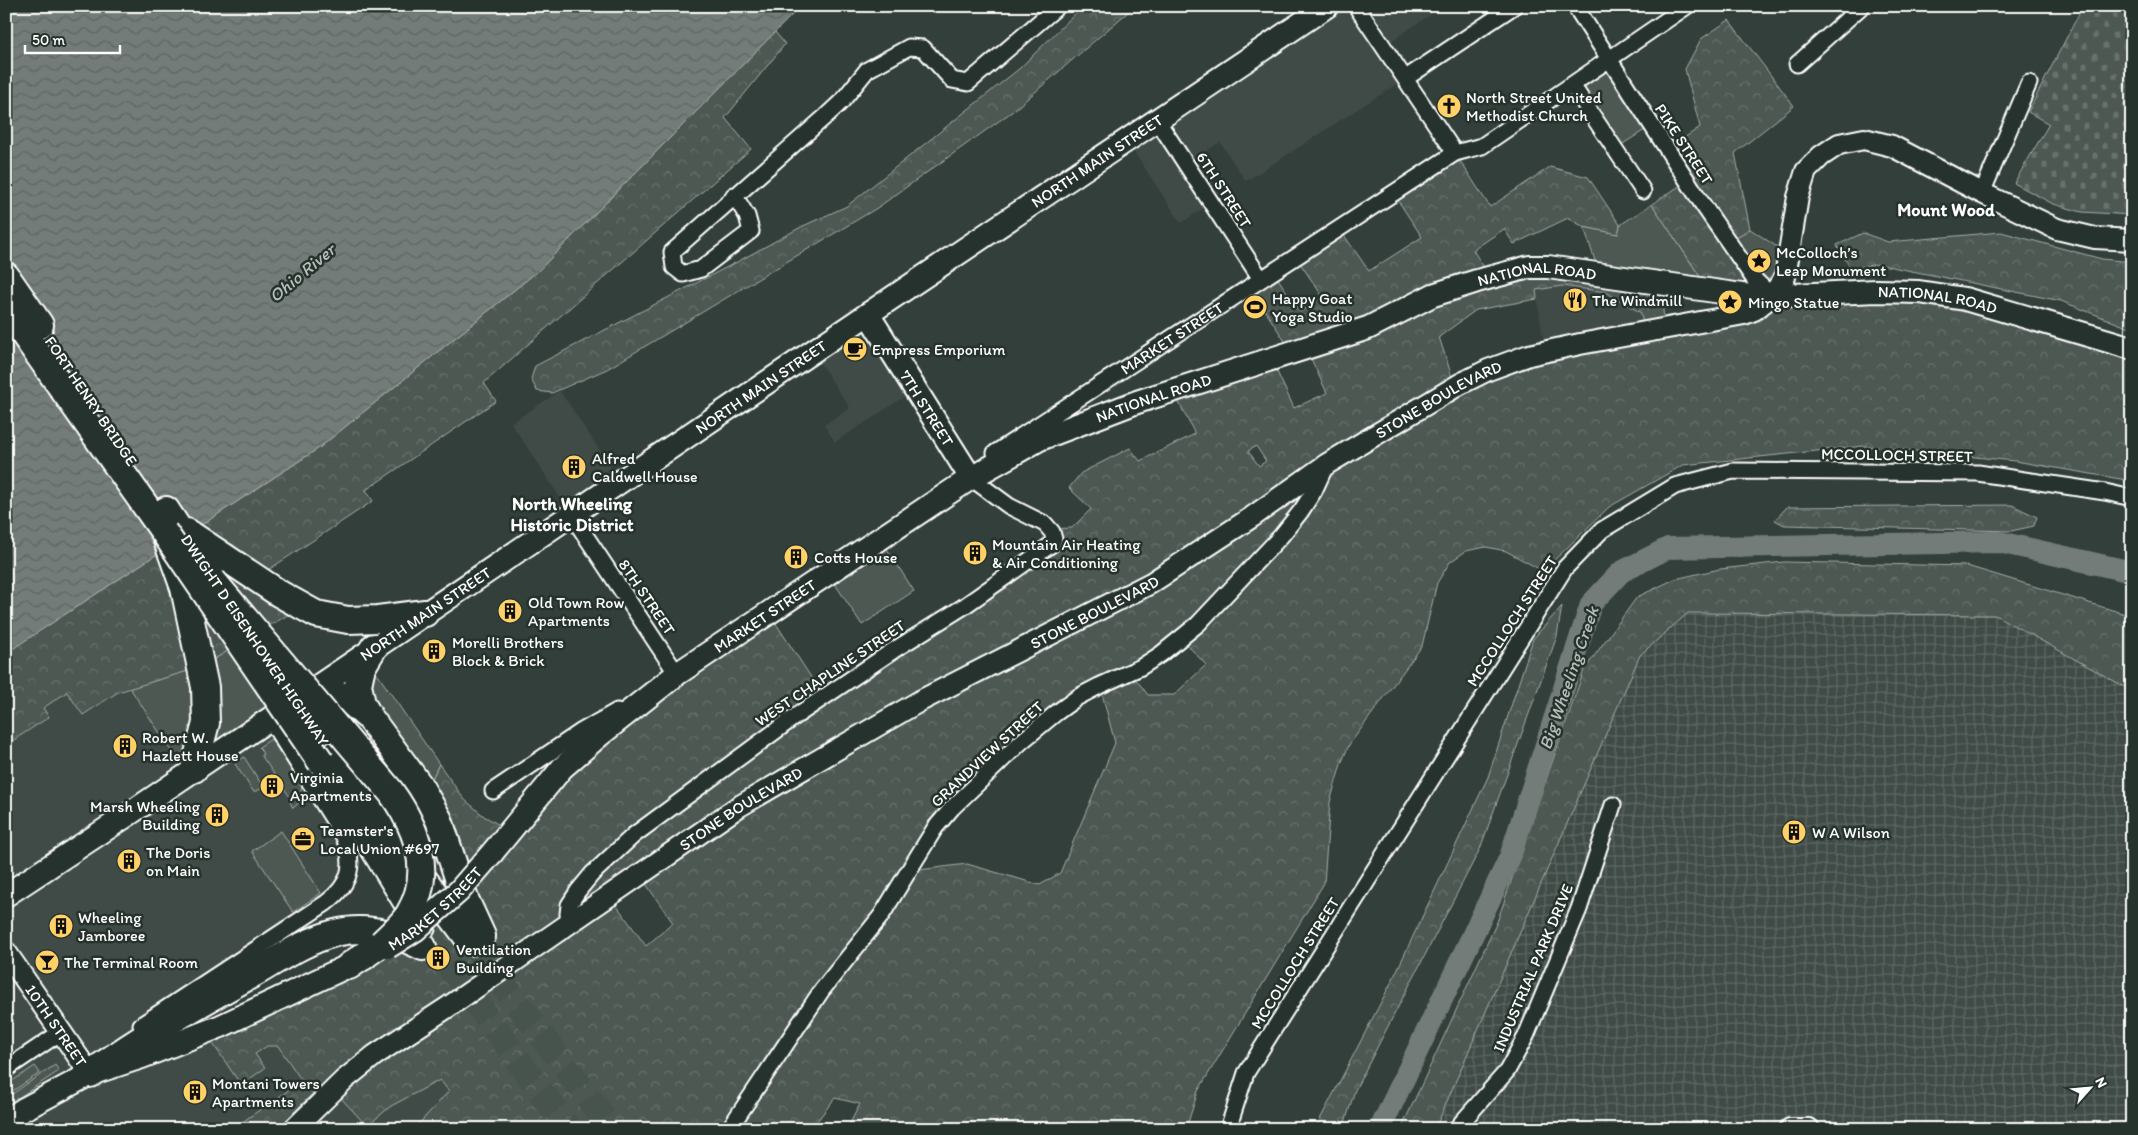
<svg xmlns="http://www.w3.org/2000/svg" width="2138" height="1135" font-family="Itim,sans-serif">
<defs>
<pattern id="industrial-grid" width="8" height="8" patternUnits="userSpaceOnUse" patternTransform="scale(1.25)"><rect width="8" height="8" fill="#404c47"/><path d="M0 4h8M4 0v8" fill="none" stroke="#5d6763"/></pattern>
<pattern id="forest-crowns" width="20" height="18" patternUnits="userSpaceOnUse" patternTransform="scale(1.25)"><rect width="20" height="18" fill="#4d5853"/><path d="M2 6a3 3 0 1 1 6 0M12 15a3 3 0 1 1 6 0" fill="none" stroke="#68716d"/></pattern>
<pattern id="cemetery-stones" width="16" height="16" patternUnits="userSpaceOnUse" patternTransform="scale(1.25)"><rect width="16" height="16" fill="#4d5853"/><path d="M2 7V4a2 2 0 0 1 4 0v3zM10 15v-3a2 2 0 0 1 4 0v3z" fill="#68716d"/></pattern>
<pattern id="water-waves" width="16" height="10" patternUnits="userSpaceOnUse" patternTransform="scale(1.25)"><rect width="16" height="10" fill="#737b78"/><path d="M0 5q4-4 8 0t8 0" fill="none" stroke="#606462"/></pattern>
</defs>
<rect width="100%" height="100%" fill="#333f3a"/>
<filter id="ink" filterUnits="userSpaceOnUse"><feTurbulence type="fractalNoise" baseFrequency=".02" numOctaves="2"/><feDisplacementMap in="SourceGraphic" scale="10" xChannelSelector="R" yChannelSelector="G"/><feConvolveMatrix kernelMatrix="1 2 1 2 8 2 1 2 1" color-interpolation-filters="sRGB"/></filter>
<g filter="url(#ink)">
<path fill="#404c47" d="M1327,6H1443L1384,46L1406,78L1246,181L1220,142L1186,164L1212,203L1181,223L1127,141Z
M1562,286L1605,292L1641,313L1644,332L1545,352L1536,290Z
M868,314L915,390L835,442L824,425L850,408L812,351Z
M560,391L620,481L571,514L511,423Z
M130,688L185,771L264,715L333,818L348,878L101,1062L378,961L449,1091L414,1129H6V745L48,717L42,708L67,691L84,715L118,692Z"/>
<path fill="url(#industrial-grid)" d="M1688,613L1995,615L2125,687L2132,696V1129H1435L1640,655Z"/>
<path fill="#4d5853" stroke="#a6aca9" d="M1609,59L1651,126L1615,149L1572,85Z
M1652,204L1709,290L1599,273L1584,227L1618,234L1620,225Z
M1750,229L1779,248L1777,267L1772,281H1762L1731,240Z
M887,549L914,591L862,625L835,584Z
M239,644L283,709L187,774L130,688L201,667Z
M367,659L439,764L431,781L370,718Z
M271,739L302,786L299,803L293,808L290,802L292,800L261,755L263,754L259,747Z
M244,757L262,785V788L257,791H253L235,764Z
M281,831L321,893L293,912L252,851Z
M55,1065L59,1071L6,1106V1098Z
M35,1066L40,1073L11,1092L6,1085Z"/>
<path fill="url(#forest-crowns)" stroke="#a6aca9" fill-rule="evenodd" d="M1083,6H1135L1013,111L877,208L607,369L552,393L537,391L531,379L535,366L737,262L801,227L847,206L1020,68Z
M1729,20L1794,106L1735,153L1750,229L1731,240L1772,296L1919,292L2132,348V481L2015,461L1864,446L1683,465L1609,507L1543,571L1506,551L1486,547L1466,551L1450,562L1437,583L1422,646L1349,745L1341,764L1330,802L1324,883L1198,1091L1186,1129H847L860,1104L835,1098L811,1129H414L449,1091L440,1080L391,1106L367,1126L325,1081L277,1129H232L302,1081L278,1046H267L255,1054L265,1068L241,1085L205,1032L221,1026L459,891L431,781L439,764L464,799L484,816L511,832L537,797L769,613L824,697L1048,548L1050,529L1072,528L1091,509L1069,488L1081,473L1130,448L1140,461L1195,434L1173,391L1271,359L1294,408L1327,393L1306,348L1292,352L1249,286L1273,271L1300,312L1323,297L1295,256L1339,228L1369,271L1422,237L1393,193L1455,153L1490,207L1550,167L1588,177L1620,225L1618,234L1584,227L1568,218L1514,244L1504,229L1473,250L1490,277L1529,267L1660,284L1665,328L1754,310L1709,290L1652,204L1687,181L1667,150L1700,127L1685,69L1701,39ZM1562,286L1606,292L1641,313L1644,332L1455,386L1439,337L1476,310L1537,299L1536,290ZM1256,446L1266,461L1259,466L1248,451ZM1181,638L1206,665L1174,695H1148L1131,673ZM1100,686L1115,743L1060,873L1040,885L967,864L911,871L952,808ZM639,874L673,923L646,946L609,895Z
M775,32L785,44L725,118L751,149L484,383L496,401L366,490L373,501L256,578L301,607L201,667L118,692L83,715L67,692L43,708L49,717L6,745V653L319,448L539,270Z
M2001,232L2102,259L2132,262V329L2061,301L1877,264L1851,269L1837,245L1863,233L1888,242Z
M2012,505L2037,517L2034,526L2011,531L1784,525L1775,520L1787,507Z
M1784,562L1967,566L2132,616V696L2125,687L1995,615L1688,613L1640,655L1435,1129H1401L1497,922L1584,670L1637,597L1675,579L1697,574L1720,569Z
M1562,606L1557,636L1480,849L1355,1090L1343,1129H1315L1392,981L1488,777L1533,639Z"/>
<path fill="url(#cemetery-stones)" stroke="#a6aca9" d="M2083,6H2132V215L2082,212L2053,204L2014,183L2049,124L2028,112Z"/>
<path fill="url(#water-waves)" stroke="#abb0ae" d="M6,6H801L539,270L319,448L6,653Z"/>
<g fill="none" stroke-linecap="round" stroke-linejoin="round">
<path stroke="#737b78" stroke-width="22" d="M1380,1129L1510,857L1591,604L1621,572L1668,548L1999,542L2132,572"/>
<path stroke="#47524e" stroke-width="26" stroke-dasharray="26 13" stroke-linecap="butt" d="M426,933L568,1129
M471,942L612,1129"/>
<defs>
<g id="street">
<path d="M1356,6L1455,153"/>
<path d="M1575,6L1703,205L1754,279L1772,296"/>
<path d="M1797,64L1862,6"/>
<path d="M1406,78L1514,6"/>
<path d="M1572,85L1643,191"/>
<path d="M1157,120L1261,279"/>
<path d="M1982,193L2029,83"/>
<path d="M734,195L747,216L751,231L701,269L683,274L674,267L672,252L826,116L842,101L867,70L909,47L923,48L952,80L968,83L1058,6"/>
<path id="s1" d="M995,453L1455,153L1482,146L1687,6"/>
<path d="M571,514L677,674"/>
<path d="M493,791L582,731L617,711"/>
<path d="M570,922L568,914L569,905L578,891L592,874L634,835L796,716L894,650L963,607L1052,544L1054,539L1052,532L1045,524L1009,506L971,478L975,473"/>
<path d="M141,1025L326,903C351,884 356,864 343,835L269,718"/>
<path d="M6,1069L61,1032"/>
<path d="M729,1129L822,990L881,916L935,828L952,808L1021,742L1056,713L1078,697L1099,686L1141,667L1161,654L1198,624L1281,536L1301,511L1314,491L1326,465"/>
<path d="M1228,1129L1246,1073L1565,568L1602,530L1675,486L1733,471L1978,473L2105,492L2132,498"/>
<path d="M1456,1129L1507,1071L1526,1036L1579,909L1613,805"/>
</g>
<g id="secondary">
<path id="s2" d="M6,952L90,1074"/>
<path id="s3" d="M294,1129L344,1080L375,1055L448,1007L738,807L920,701L1151,583L1252,517L1327,464L1460,384L1488,370L1529,355L1580,344L1744,314L1754,310L1772,296L1785,277L1798,197L1806,171L1821,156L1839,144L1864,139L1892,146L1982,193L2057,229L2095,238L2132,240"/>
<path d="M1790,1129H1809"/>
</g>
<g id="primary">
<path id="s4" d="M868,314L971,478"/>
<path id="s5" d="M492,853L562,768L601,734L677,674L971,478L1040,439L1137,402L1368,328L1433,295L1477,281L1529,267H1548L1742,295L1772,296L1876,291L1919,292L1965,299L2132,348"/>
<path id="s6" d="M6,895L129,814L868,314L1327,6"/>
<path d="M6,1121L24,1109L90,1074L142,1057L221,1026L365,958"/>
</g>
<path id="highway" d="M6,276L40,325
M6,309L164,532L184,588L205,687L206,723L194,769
M166,510L213,581
M187,532L280,594L316,614L348,620L378,619L425,613
M374,647L362,667L360,675L358,685L362,704L370,718L419,785L439,820L465,899L482,936
M310,691C340,689 345,697 367,716
M334,755L389,833L471,942
M326,771L422,927
M349,966L382,943
M90,1074C142,1036 197,1005 253,974C279,959 305,941 335,933C366,925 395,933 423,947"/>
</defs>
<use href="#street" stroke="#fff" stroke-width="19"/>
<use href="#secondary" stroke="#fff" stroke-width="24"/>
<use href="#primary" stroke="#fff" stroke-width="26"/>
<use href="#highway" stroke="#fff" stroke-width="30"/>
<use href="#street" stroke="#26332d" stroke-width="15"/>
<use href="#secondary" stroke="#26332d" stroke-width="20"/>
<use href="#primary" stroke="#26332d" stroke-width="22"/>
<use href="#highway" stroke="#26332d" stroke-width="26"/>
<defs>
<g id="primary-bridge">
<path id="s7" d="M388,947L415,930L459,891L492,853"/>
</g>
<path id="highway-bridge" d="M164,532L321,762
M213,581L391,792C417,828 434,873 409,914C402,925 391,934 382,943"/>
</defs>
<use href="#primary-bridge" stroke="#fff" stroke-width="26" stroke-linecap="butt"/>
<use href="#highway-bridge" stroke="#fff" stroke-width="30" stroke-linecap="butt"/>
<use href="#primary-bridge" stroke="#26332d" stroke-width="22"/>
<use href="#highway-bridge" stroke="#26332d" stroke-width="26"/>
</g>
</g>
<defs>
<symbol id="church-disc" viewBox="-11 -11 22 22"><circle r="9.5" fill="#ffd166" stroke="#26332d"/><path d="M-1.2-6h2.4v3.5h3.3v2.4h-3.3V6h-2.4V-.1h-3.3v-2.4h3.3Z" fill="#111"/></symbol>
<symbol id="sight-disc" viewBox="-11 -11 22 22"><circle r="9.5" fill="#ffd166" stroke="#26332d"/><path d="M0-6L1.8-2.2L6-1.7L2.9 1.2L3.7 5.4L0 3.3L-3.7 5.4L-2.9 1.2L-6-1.7L-1.8-2.2Z" fill="#111"/></symbol>
<symbol id="restaurant-disc" viewBox="-11 -11 22 22"><circle r="9.5" fill="#ffd166" stroke="#26332d"/><path d="M-5-6h1v4h1v-4h1v4h1v-4h1v5L-1.5 .5V6h-2V.5L-5-1ZM5-6V6H3V1.5H1.5Q1.5-4 5-6Z" fill="#111"/></symbol>
<symbol id="stadium-disc" viewBox="-11 -11 22 22"><circle r="9.5" fill="#ffd166" stroke="#26332d"/><path d="M0-5a6.5 5 0 1 0 0 10a6.5 5 0 1 0 0-10ZM-3.5-1.8h7v3.6h-7Z" fill="#111"/></symbol>
<symbol id="cafe-disc" viewBox="-11 -11 22 22"><circle r="9.5" fill="#ffd166" stroke="#26332d"/><path d="M-5.5-4.5H6V0H3Q3 3.5 0 3.5H-2.5Q-5.5 3.5-5.5 0ZM3-3.2v2h1.7v-2ZM-6 4.5H4V6H-6Z" fill="#111"/></symbol>
<symbol id="building-disc" viewBox="-11 -11 22 22"><circle r="9.5" fill="#ffd166" stroke="#26332d"/><path d="M-4-6H4V6H1V3H-1V6H-4ZM-2.5-4.3h1.7v1.8h-1.7ZM.8-4.3h1.7v1.8H.8ZM-2.5-1h1.7V.8h-1.7ZM.8-1h1.7V.8H.8Z" fill="#111"/></symbol>
<symbol id="office-disc" viewBox="-11 -11 22 22"><circle r="9.5" fill="#ffd166" stroke="#26332d"/><path d="M-6-3h4V-5.5h4V-3h4V5H-6ZM-1-4.5V-3h2v-1.5ZM-6 0V1H6V0Z" fill="#111"/></symbol>
<symbol id="bar-disc" viewBox="-11 -11 22 22"><circle r="9.5" fill="#ffd166" stroke="#26332d"/><path d="M-6-5H6L.8 .8V4.5H3.5V6h-7V4.5H-.8V.8Z" fill="#111"/></symbol>
</defs>
<g fill-rule="evenodd">
<use href="#church-disc" x="1435" y="92" width="28" height="28"/>
<use href="#sight-disc" x="1745" y="247" width="28" height="28"/>
<use href="#restaurant-disc" x="1561" y="286" width="28" height="28"/>
<use href="#sight-disc" x="1716" y="288" width="28" height="28"/>
<use href="#stadium-disc" x="1241" y="293" width="28" height="28"/>
<use href="#cafe-disc" x="841" y="335" width="28" height="28"/>
<use href="#building-disc" x="560" y="453" width="28" height="28"/>
<use href="#building-disc" x="961" y="539" width="28" height="28"/>
<use href="#building-disc" x="782" y="543" width="28" height="28"/>
<use href="#building-disc" x="496" y="597" width="28" height="28"/>
<use href="#building-disc" x="420" y="637" width="28" height="28"/>
<use href="#building-disc" x="111" y="732" width="28" height="28"/>
<use href="#building-disc" x="258" y="772" width="28" height="28"/>
<use href="#building-disc" x="203" y="801" width="28" height="28"/>
<use href="#building-disc" x="1780" y="818" width="28" height="28"/>
<use href="#office-disc" x="289" y="825" width="28" height="28"/>
<use href="#building-disc" x="115" y="847" width="28" height="28"/>
<use href="#building-disc" x="47" y="912" width="28" height="28"/>
<use href="#building-disc" x="424" y="944" width="28" height="28"/>
<use href="#bar-disc" x="33" y="948" width="28" height="28"/>
<use href="#building-disc" x="181" y="1078" width="28" height="28"/>
</g>
<g text-anchor="middle" dominant-baseline="central" stroke-width="5" stroke-linejoin="round" paint-order="stroke">
<g font-size="16" fill="#fff" stroke="#26332d" text-anchor="start">
<text x="1466" y="97">North Street United<tspan x="1466" dy="18">Methodist Church</tspan></text>
<text x="1776" y="252">McColloch’s<tspan x="1776" dy="18">Leap Monument</tspan></text>
<text x="1272" y="298">Happy Goat<tspan x="1272" dy="18">Yoga Studio</tspan></text>
<text x="1592" y="300">The Windmill</text>
<text x="1748" y="302">Mingo Statue</text>
<text x="872" y="349">Empress Emporium</text>
<text x="592" y="458">Alfred<tspan x="592" dy="18">Caldwell House</tspan></text>
<text x="992" y="544">Mountain Air Heating<tspan x="992" dy="18">&amp; Air Conditioning</tspan></text>
<text x="814" y="557">Cotts House</text>
<text x="528" y="602">Old Town Row<tspan x="528" dy="18">Apartments</tspan></text>
<text x="452" y="642">Morelli Brothers<tspan x="452" dy="18">Block &amp; Brick</tspan></text>
<text x="142" y="737">Robert W.<tspan x="142" dy="18">Hazlett House</tspan></text>
<text x="290" y="777">Virginia<tspan x="290" dy="18">Apartments</tspan></text>
<text x="200" y="806" text-anchor="end">Marsh Wheeling<tspan x="200" dy="18">Building</tspan></text>
<text x="320" y="830">Teamster's<tspan x="320" dy="18">Local Union #697</tspan></text>
<text x="1812" y="832">W A Wilson</text>
<text x="146" y="852">The Doris<tspan x="146" dy="18">on Main</tspan></text>
<text x="78" y="917">Wheeling<tspan x="78" dy="18">Jamboree</tspan></text>
<text x="456" y="949">Ventilation<tspan x="456" dy="18">Building</tspan></text>
<text x="64" y="962">The Terminal Room</text>
<text x="212" y="1083">Montani Towers<tspan x="212" dy="18">Apartments</tspan></text>
</g>
<g font-size="16" fill="#fff" stroke="#26332d">
<text transform="translate(1684 144) rotate(57)">PIKE STREET</text>
<text stroke="none"><textPath href="#s6" startOffset="1315">NORTH MAIN STREET</textPath></text>
<text transform="translate(1224 190) rotate(57)">6TH STREET</text>
<text stroke="none"><textPath href="#s5" startOffset="1218">NATIONAL ROAD</textPath></text>
<text stroke="none"><textPath href="#s5" startOffset="1622">NATIONAL ROAD</textPath></text>
<text stroke="none"><textPath href="#s1" startOffset="211">MARKET STREET</textPath></text>
<text stroke="none"><textPath href="#s6" startOffset="910">NORTH MAIN STREET</textPath></text>
<text stroke="none"><textPath href="#s5" startOffset="812">NATIONAL ROAD</textPath></text>
<text stroke="none"><textPath href="#s3" startOffset="1361">STONE BOULEVARD</textPath></text>
<text transform="translate(91 401) rotate(56)">FORT HENRY BRIDGE</text>
<text stroke="none"><textPath href="#s4" startOffset="111">7TH STREET</textPath></text>
<text transform="translate(1897 455) rotate(1)">MCCOLLOCH STREET</text>
<text transform="translate(647 597) rotate(56)">8TH STREET</text>
<text stroke="none"><textPath href="#s3" startOffset="956">STONE BOULEVARD</textPath></text>
<text stroke="none"><textPath href="#s6" startOffset="505">NORTH MAIN STREET</textPath></text>
<text stroke="none"><textPath href="#s5" startOffset="364">MARKET STREET</textPath></text>
<text transform="translate(1512 621) rotate(-57)">MCCOLLOCH STREET</text>
<text transform="translate(255 640) rotate(56)">DWIGHT D EISENHOWER HIGHWAY</text>
<text transform="translate(830 673) rotate(-34)">WEST CHAPLINE STREET</text>
<text transform="translate(987 754) rotate(-43)">GRANDVIEW STREET</text>
<text stroke="none"><textPath href="#s3" startOffset="551">STONE BOULEVARD</textPath></text>
<text stroke="none"><textPath href="#s7" startOffset="61">MARKET STREET</textPath></text>
<text transform="translate(1295 963) rotate(-58)">MCCOLLOCH STREET</text>
<text transform="translate(1533 968) rotate(-67)">INDUSTRIAL PARK DRIVE</text>
<text stroke="none"><textPath href="#s2" startOffset="89">10TH STREET</textPath></text>
</g>
<g font-size="18" font-weight="bold" fill="#fff" stroke="#26332d">
<text x="1946" y="210">Mount Wood</text>
<text x="572" y="504">North Wheeling<tspan x="572" dy="21">Historic District</tspan></text>
</g>
<g font-size="18" font-style="italic" fill="#b9bdbc" stroke="#26332d">
<text transform="translate(302 273) rotate(-40)">Ohio River</text>
<text transform="translate(1569 678) rotate(-71)">Big Wheeling Creek</text>
</g>
</g>
<rect width="2138" height="1135" fill="none" stroke="#26332d" stroke-width="25"/>
<rect x="12" y="12" width="2113" height="1110" fill="none" stroke="#fff" stroke-width="2" filter="url(#ink)"/>
<g transform="translate(2090 1088) rotate(63)" stroke="#26332d" stroke-width="4" paint-order="stroke">
<path d="M0-4L9 19L0 12L-9 19Z" fill="#ffffff"/>
<text y="-8" font-size="14" font-weight="bold" text-anchor="middle" fill="#ffffff">N</text>
</g>
<path d="M25 45v8h95v-8" fill="none" stroke="#ffffff" stroke-width="2.5"/>
<text x="32" y="45" font-size="15" fill="#ffffff" stroke="#26332d" stroke-width="4" paint-order="stroke">50 m</text>
</svg>
